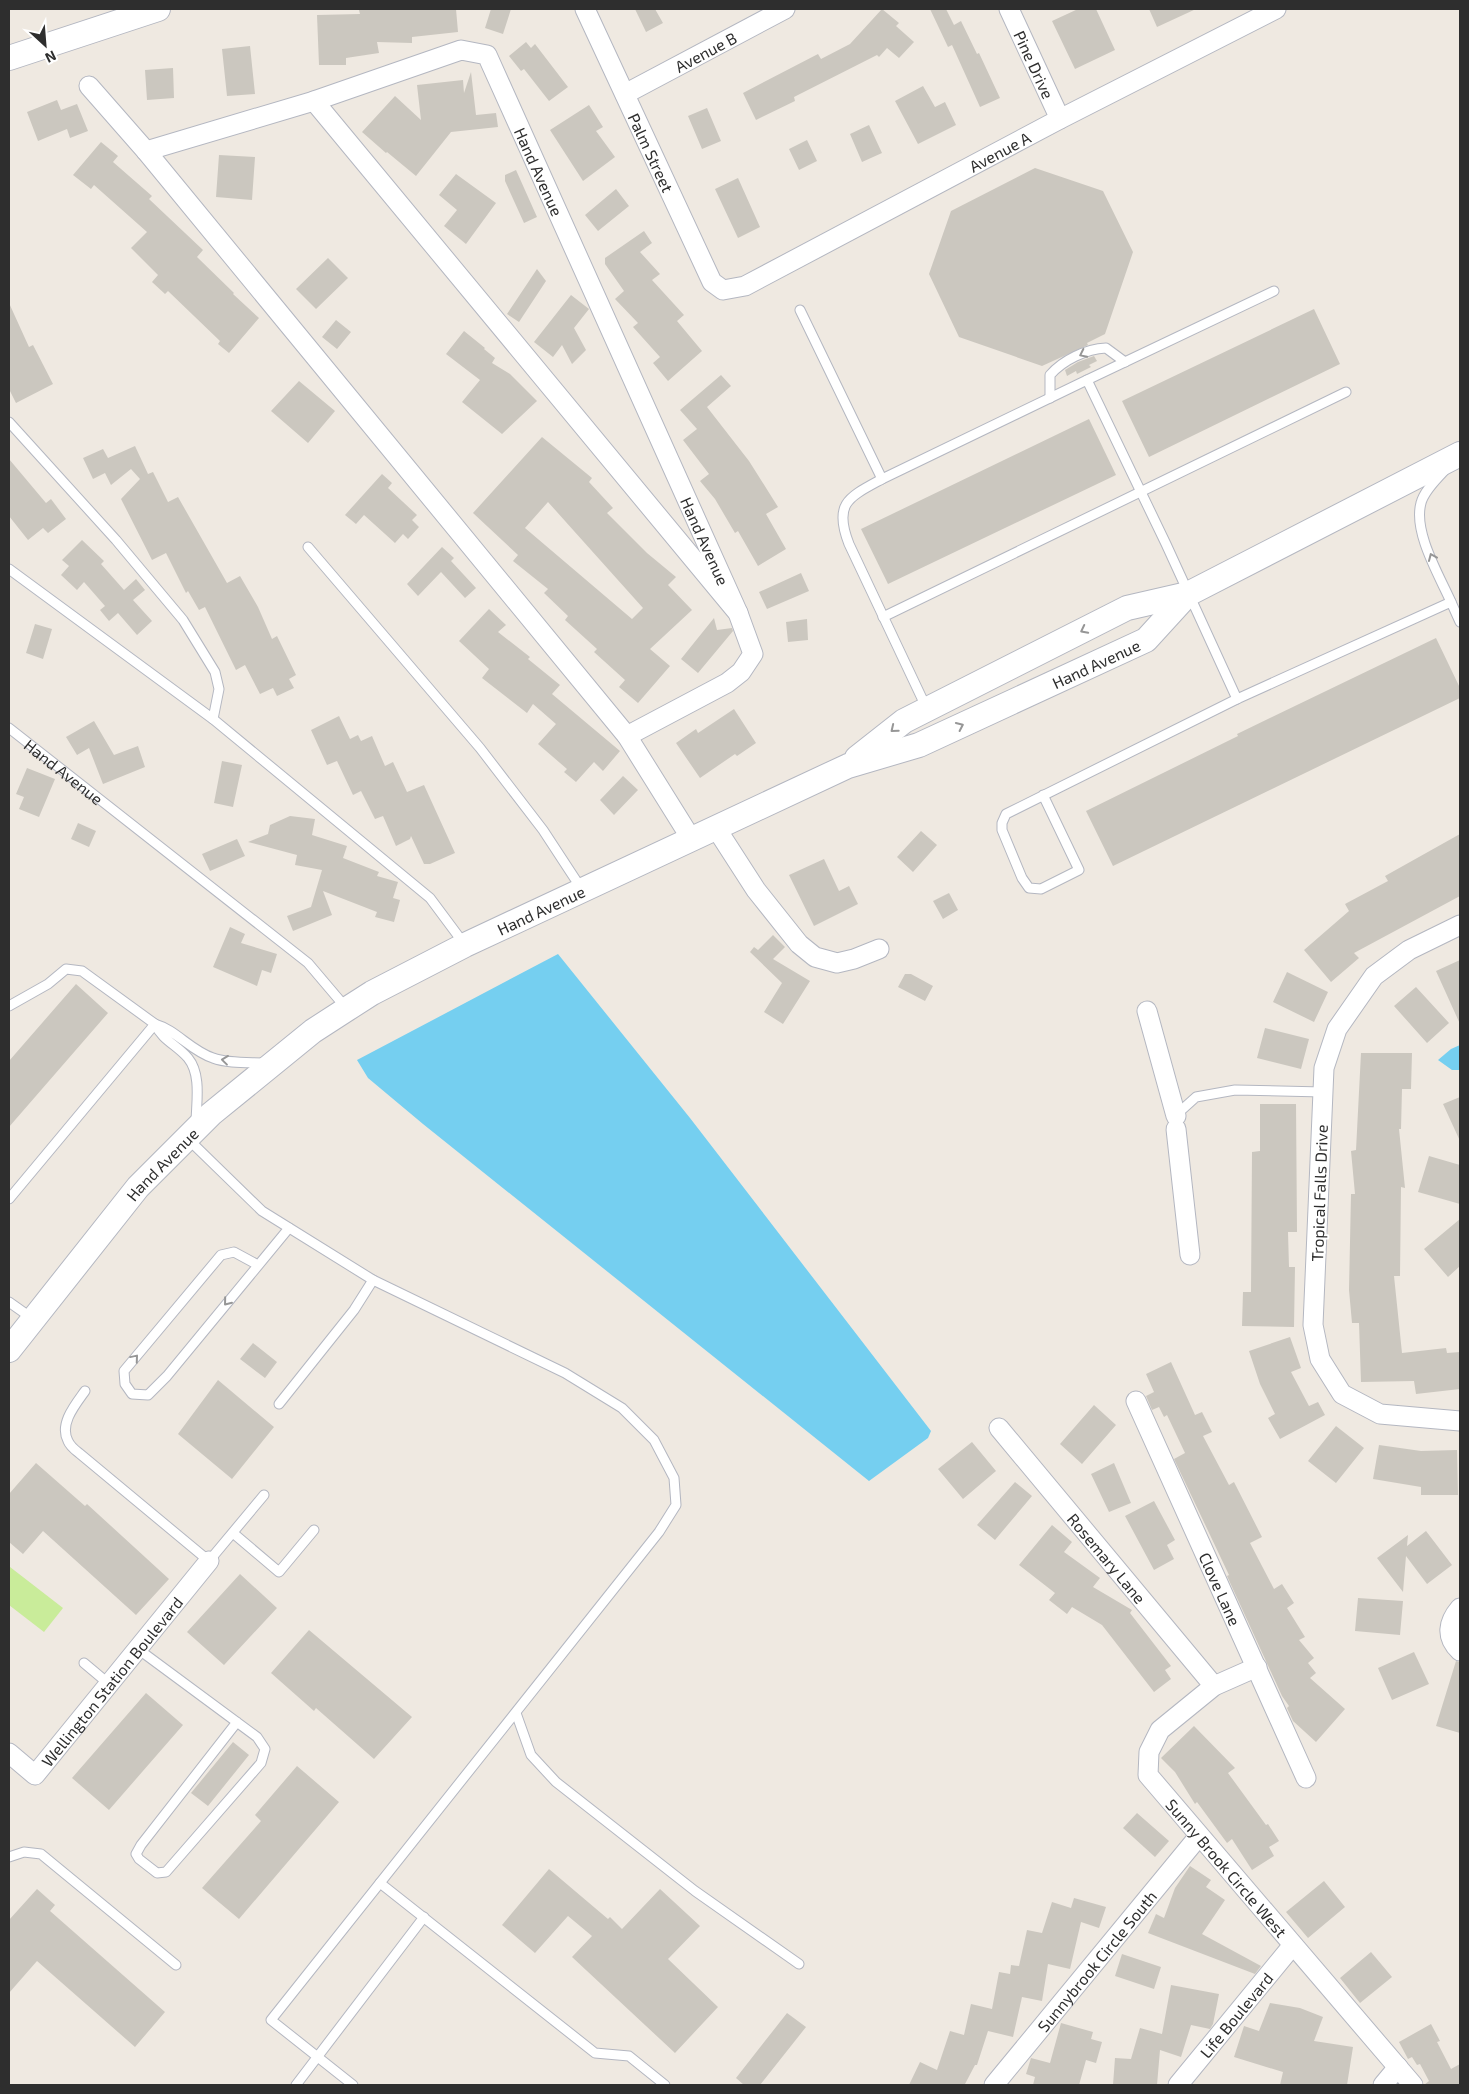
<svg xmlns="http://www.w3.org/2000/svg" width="1469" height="2094" font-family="'Exo 2',sans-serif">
<rect width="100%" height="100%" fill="#efe9e1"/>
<path fill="#c9ec9a" d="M10,1567L63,1608L44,1632L9,1605V1570Z"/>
<path fill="#75cff0" d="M558,954L690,1118L931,1431L928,1438L869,1481L423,1124L368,1078L357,1060Z
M1460,1045V1070H1452L1438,1060L1451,1049Z"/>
<path fill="#cbc7bf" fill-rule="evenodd" d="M371,9H456L458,32L412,37V43L377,42L379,53L346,58V65H319L317,15L360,14L359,10Z
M491,9H511L503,34L485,28Z
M635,9H655L663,23L646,32Z
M882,9L899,23L896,26L914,42L899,58L887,48L879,57L877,55L794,97L795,101L756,120L743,93L818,54L821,59L850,44Z
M930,9H946L954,25L961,21L977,54L979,53L1000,98L980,107L952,45L948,47Z
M1078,9H1096L1115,50L1075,69L1052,21Z
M1149,9H1196L1157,27Z
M526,42L531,48L535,44L568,87L549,101L524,69L521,71L509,56Z
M250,46L255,94L227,96L222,49Z
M173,68L174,98L147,100L145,70Z
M471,72L476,115L496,113L498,127L451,132L416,176L387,152L386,153L362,132L395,96L421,120L417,85L463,80L464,93Z
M923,86L935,107L945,102L956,125L918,144L895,101Z
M57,100L61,110L77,104L88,131L70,138L67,129L38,141L27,112Z
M589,105L603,127L596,131L615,157L583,181L550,130Z
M707,108L721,141L702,149L688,116Z
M869,125L882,153L862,162L850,134Z
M807,140L817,161L799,170L789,149Z
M101,142L118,156L113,162L152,196L149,199L203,250L197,257L234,293L233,294L259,318L229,353L218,344L220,341L168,291L165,294L152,282L158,275L131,248L147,232L94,185L91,189L73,175Z
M219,155L255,157L252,200L216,197Z
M1035,168L1103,191L1133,252L1105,334L1087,343L1088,345L1042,366L959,337L929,274L951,211Z
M516,170L537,217L524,223L505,181V175Z
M456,174L496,203L466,244L444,226L457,210L439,195Z
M738,178L760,227L738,238L715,189Z
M616,189L629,206L598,231L585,215Z
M644,231L652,243L640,252L660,274L652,280L684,315L677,321L702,351L668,381L653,363L660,357L633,327L638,323L615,299L624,291L605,264V258Z
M328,258L348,278L316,309L296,289Z
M537,269L546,281L519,322L507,314Z
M571,295L589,309L574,328L586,350L572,364L562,345L553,357L534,342Z
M9,303L29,347L33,345L53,384L16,403L9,389Z
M1314,309L1340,364L1149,457L1122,401Z
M336,320L351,332L337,349L322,337Z
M464,331L485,348L484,349L495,358L492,363L510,374L537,401L502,434L462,402L480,380L446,354Z
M1094,356L1097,361L1089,365L1091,367L1077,374L1076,371L1067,376L1065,370L1078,362Z
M721,375L731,386L707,407L749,461L778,507L766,514L786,549L758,566L738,531L735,533L715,499L700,481L709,474L683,440L697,429L680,410Z
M299,381L335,411L308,443L271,411Z
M1089,419L1116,475L888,584L861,529Z
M542,437L592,478L589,482L613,508L607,513L647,553L676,577L668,585L692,610L650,649L670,666L638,703L619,687L625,680L594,652L597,649L565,620L568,616L544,593L548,589L513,561L518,555L473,513ZM548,502L643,608L632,619L525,528Z
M135,446L148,474L153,472L168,502L178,497L227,583L240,576L258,607L272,639L277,636L296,675L289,679L294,688L277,696L273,688L260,694L245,665L236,670L205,607L199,610L188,591L186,593L166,553L152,560L121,499L140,479L131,469L111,485L105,473L93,479L83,458L103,449L108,458Z
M9,459L46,503L51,499L66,519L48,533L43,528L28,540L9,516Z
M382,474L392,483L388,488L417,515L412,520L419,527L408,539L403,534L395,543L364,515L356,524L345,515Z
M82,540L104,561L101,564L124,590L136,579L145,590L133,600L152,621L137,635L118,613L109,621L100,610L105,606L84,582L77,590L61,575L69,566L62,560Z
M442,547L454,558L451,561L476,588L465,598L441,572L418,596L407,584Z
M801,573L809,591L767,609L759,592Z
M489,609L506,625L498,632L530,657L528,659L560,685L552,694L620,751L603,771L594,762L576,782L564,772L567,769L538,744L556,724L533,704L527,713L482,678L489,669L459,641Z
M714,618L717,630L732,628L733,631L698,673L681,659Z
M807,619L808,640L788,642L786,622Z
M35,624L52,629L43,659L26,653Z
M1436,638L1460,688V698L1113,866L1086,811L1238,736L1237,734Z
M734,709L756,743L737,756L735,754L700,778L676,743L696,729L698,733Z
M339,716L350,739L358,735L361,741L372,736L385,766L393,762L407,792L424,785L455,853L430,864H424L411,836L410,839L396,846L383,816L375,819L361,791L353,795L337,761L327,765L311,730Z
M94,721L114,755L138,746L145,767L103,784L89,748L77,755L66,737Z
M222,761L242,765L233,807L214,803Z
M27,768L55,779L39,817L19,809L24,797L16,794Z
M623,776L638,790L614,815L600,800Z
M290,816L315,819L312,835L347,846L343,858L379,872L377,876L398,882L393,898L400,900L394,922L375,917L377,912L323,891L332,915L293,931L287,916L311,907L322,870L295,865L297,855L248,842L268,834L270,825Z
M78,823L96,831L89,847L71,839Z
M921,831L937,845L913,872L897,857Z
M1460,834V896L1354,953L1359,958L1331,982L1304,950L1349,911L1345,904L1388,881L1385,876Z
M237,839L245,856L210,871L202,854Z
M824,859L839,891L849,886L858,904L814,926L789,875Z
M949,893L958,910L943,919L933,901Z
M230,927L245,934L241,943L277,954L271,973L262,970L257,986L213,967Z
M773,935L785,947L773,959L810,981L783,1024L764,1012L782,983L750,952L754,947L758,950Z
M1460,960V1024L1436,971Z
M1287,972L1328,992L1314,1022L1273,1002Z
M905,974H911L933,986L925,1001L898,987Z
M76,984L108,1013L9,1127V1061Z
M1416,987L1449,1023L1427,1043L1394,1006Z
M1265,1028L1309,1039L1301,1069L1257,1058Z
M1361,1053H1412L1411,1089H1402L1401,1129H1399L1405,1188L1401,1187L1400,1276H1394L1402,1353L1446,1348L1447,1353L1460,1352V1389L1416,1394L1414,1381L1361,1382L1359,1323H1352L1349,1290L1351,1194H1355L1351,1151L1356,1150Z
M1460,1097V1141L1443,1104Z
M1260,1104H1296L1297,1232H1288L1289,1267H1295L1294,1327L1242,1326L1243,1292H1251L1252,1152L1260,1151Z
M1429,1156L1460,1165V1204L1418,1192Z
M1460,1219V1266L1448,1277L1424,1249Z
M1290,1337L1301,1368L1291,1372L1309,1406L1318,1402L1325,1415L1280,1439L1268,1418L1275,1414L1260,1384L1249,1351Z
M253,1343L277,1362L265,1378L240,1359Z
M1171,1362L1195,1415L1202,1412L1212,1432L1203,1436L1229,1485L1234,1482L1262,1537L1250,1543L1274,1589L1282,1584L1294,1603L1287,1608L1305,1637L1299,1640L1314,1658L1308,1663L1316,1673L1310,1678L1345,1709L1316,1742L1293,1721L1287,1708L1289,1706L1282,1696L1227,1576L1229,1575L1174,1459L1185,1453L1167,1415L1164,1417L1159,1407L1152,1410L1146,1396L1154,1392L1146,1374Z
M218,1380L274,1427L232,1479L178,1434Z
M1094,1405L1116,1425L1082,1464L1060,1444Z
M1336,1426L1364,1448L1336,1483L1308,1461Z
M972,1442L996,1471L963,1499L938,1469Z
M1379,1445L1421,1451L1457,1450L1458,1495H1421V1487L1373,1479Z
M36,1463L85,1506L87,1504L169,1579L136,1615L43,1531L23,1554L9,1542V1494Z
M1114,1463L1131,1503L1109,1512L1091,1474Z
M1015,1482L1032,1496L995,1540L977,1525Z
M1154,1501L1175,1540L1167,1545L1174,1559L1154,1570L1125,1516Z
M1052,1525L1072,1542L1064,1552L1100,1578L1093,1587L1132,1610L1130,1613L1171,1666L1165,1670L1171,1679L1154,1692L1102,1625L1072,1607L1067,1614L1049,1600L1055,1593L1019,1565Z
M1426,1531L1452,1565L1427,1584L1406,1556L1403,1592L1377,1558L1408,1535L1407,1546Z
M240,1574L277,1608L224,1665L187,1632Z
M1358,1598L1403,1601L1400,1635L1355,1631Z
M309,1630L412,1717L374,1759L316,1708L314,1711L271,1673Z
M1414,1652L1429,1684L1392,1700L1378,1668Z
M1456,1661L1460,1662V1733L1436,1726Z
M146,1693L183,1725L109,1810L72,1778Z
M1194,1726L1235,1768L1228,1773L1266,1825L1268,1824L1279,1841L1269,1847L1274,1856L1252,1870L1232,1839L1227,1843L1197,1802L1195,1804L1175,1772L1161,1758Z
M233,1742L249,1755L208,1806L191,1793Z
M297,1766L339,1802L239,1919L202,1888L261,1821L255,1815Z
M1137,1813L1169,1841L1155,1857L1123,1828Z
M1190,1866L1211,1880L1206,1887L1225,1900L1202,1934L1261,1966L1255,1974L1148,1933L1156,1914L1164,1918L1175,1888Z
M549,1869L608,1919L610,1917L622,1929L660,1889L700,1926L668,1959L718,2007L675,2053L572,1957L592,1936L568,1916L535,1953L502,1925Z
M1324,1881L1345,1907L1308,1938L1286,1912Z
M37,1889L55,1905L50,1911L165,2012L135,2047L37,1961L9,1993V1920Z
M1074,1898L1106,1907L1099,1928L1081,1922L1070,1969L1048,1964L1042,2001L1022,1997L1013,2037L988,2031L977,2065H975L965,2084L967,2085H909L920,2062L937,2070L950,2031L964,2035L971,2004L992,2009L999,1972L1010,1974L1011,1965L1019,1966L1027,1930L1042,1933L1052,1902L1071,1908Z
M1371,1952L1392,1977L1360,2003L1340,1978Z
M1122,1954L1161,1967L1154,1989L1115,1976Z
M1171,1985L1219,1994L1213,2024L1210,2029L1191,2025L1181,2057L1160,2050L1157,2085H1113L1115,2058L1131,2059L1140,2028L1162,2034Z
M1270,2003L1300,2008L1323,2017L1314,2041L1353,2047L1347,2085H1280L1283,2072L1234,2057L1244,2026L1259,2031Z
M787,2013L806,2027L760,2085H744L736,2078Z
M1061,2023L1093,2032L1091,2039L1102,2042L1096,2063L1086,2060L1079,2085H1033L1035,2077L1026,2074L1031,2058L1050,2063Z
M1431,2024L1440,2041L1437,2042L1451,2069L1460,2064V2085H1424L1429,2081L1420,2064L1417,2065L1412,2057L1408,2059L1399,2042Z"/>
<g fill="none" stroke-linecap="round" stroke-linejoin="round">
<defs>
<g id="service">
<path d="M800,310L882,479L1087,380"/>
<path d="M1050,398V375C1063,360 1086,349 1106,348L1125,362"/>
<path d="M9,422L116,540L183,620L215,672L219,689L213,719"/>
<path d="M1444,471C1436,480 1424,491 1421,503C1413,532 1439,575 1451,602"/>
<path d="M882,479C849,497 833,503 849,544L927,709"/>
<path d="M308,547L480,748L543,830L581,888"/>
<path d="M9,569L213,719L430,898L465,945"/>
<path d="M883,617L1346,392"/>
<path d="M1237,699L1451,602L1460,622"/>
<path id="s1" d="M9,728L308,963L347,1009"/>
<path d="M1043,795L1079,870L1041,889L1029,888L1022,878L1002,830V823L1006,814L1237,699L1166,544L1087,380L1274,291"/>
<path d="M9,1006L48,984L66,969L82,971L155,1024L9,1199"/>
<path d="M1176,1115L1196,1097L1235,1090L1323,1092"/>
<path d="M196,1124C196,1104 202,1075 188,1058C177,1045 162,1040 155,1024C176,1030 191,1051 213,1058C229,1064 250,1062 268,1063"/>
<path d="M188,1139L262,1211L373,1280L565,1373L622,1408L654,1440L674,1478L676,1505L659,1532L271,2020L353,2085"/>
<path d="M258,1265L234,1252L221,1255L124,1371L125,1384L132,1394L148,1395L167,1376L289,1228"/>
<path d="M9,1302L33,1319"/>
<path d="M85,1391C75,1405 59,1424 68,1441C70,1446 75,1450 79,1453L209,1561L264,1495"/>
<path d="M279,1404L354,1310L373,1280"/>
<path d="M233,1533L279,1572L314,1530"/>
<path d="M138,1649L257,1737L265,1749L261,1763L166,1872L157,1873L139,1859L136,1854L141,1845L237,1722"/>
<path d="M84,1663L109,1684"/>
<path d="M516,1713L531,1755L556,1782L695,1891L799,1964"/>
<path d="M9,1857L24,1852L41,1854L176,1965"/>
<path d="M380,1883L595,2053L629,2056L665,2085"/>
<path d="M296,2085L424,1917"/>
</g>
<g id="minor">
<path id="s2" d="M585,9L712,282L723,290L745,286L1060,119L1276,9"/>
<path id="s3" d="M1009,9L1060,119"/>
<path d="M89,86L146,151L627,736L692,840"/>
<path id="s4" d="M625,94L785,9"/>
<path d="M314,101L738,613L753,654L741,672L727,683L627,736"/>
<path id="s5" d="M146,151L314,101L461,50L487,55L738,613"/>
<path d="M716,828L756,890L799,944L815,957L837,963L854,959L879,949"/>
<path d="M1460,925L1409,950L1374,976L1337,1029L1324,1068L1313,1325L1320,1359L1342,1394L1380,1414L1460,1421"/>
<path d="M1147,1011L1176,1116"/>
<path d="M1176,1129L1190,1255"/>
<path id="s6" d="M1136,1401L1306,1778"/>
<path id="s7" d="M999,1428L1214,1686"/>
<path d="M1460,1608C1448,1622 1445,1637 1460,1651"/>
<path id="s8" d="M1257,1667L1214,1686L1160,1730L1149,1752L1148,1775L1413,2085"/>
<path id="s9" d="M9,1753L35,1775L209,1561"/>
<path id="s10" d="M994,2085L1199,1836"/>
<path id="s11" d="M1178,2085L1293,1945"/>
<path d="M1383,2085L1398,2067"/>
</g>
<g id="tertiary">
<path d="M9,58L158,9"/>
<path d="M857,758L904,721L1127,608L1188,594L1460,454"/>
<path id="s12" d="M9,1350L138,1187L211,1114L313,1031L347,1009L372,993L465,945L848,766L919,745L1146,640L1188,594"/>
</g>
</defs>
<use href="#service" stroke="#b4b7c1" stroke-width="11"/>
<use href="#minor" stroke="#b4b7c1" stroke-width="21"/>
<use href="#tertiary" stroke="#b4b7c1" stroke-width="26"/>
<use href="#service" stroke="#fff" stroke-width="9"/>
<use href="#minor" stroke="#fff" stroke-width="19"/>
<use href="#tertiary" stroke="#fff" stroke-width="24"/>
</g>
<defs><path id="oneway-chevron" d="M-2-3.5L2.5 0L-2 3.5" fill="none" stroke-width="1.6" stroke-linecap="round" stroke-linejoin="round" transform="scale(1.25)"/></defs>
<g stroke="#969696">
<use href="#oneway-chevron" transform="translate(1083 354) rotate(154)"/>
<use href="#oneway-chevron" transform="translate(1432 557) rotate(-113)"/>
<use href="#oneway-chevron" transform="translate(1084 630) rotate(153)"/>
<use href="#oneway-chevron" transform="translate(960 726) rotate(-25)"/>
<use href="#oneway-chevron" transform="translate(894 729) rotate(141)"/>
<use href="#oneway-chevron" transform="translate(225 1060) rotate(-173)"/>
<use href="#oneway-chevron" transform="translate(227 1302) rotate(129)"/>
<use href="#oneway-chevron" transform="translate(135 1358) rotate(-50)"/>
</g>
<g text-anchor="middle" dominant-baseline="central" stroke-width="4" stroke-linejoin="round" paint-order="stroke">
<g font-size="16" fill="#2e2e2e" stroke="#fff">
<text stroke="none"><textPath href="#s4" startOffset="91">Avenue B</textPath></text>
<text stroke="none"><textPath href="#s3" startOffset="61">Pine Drive</textPath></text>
<text stroke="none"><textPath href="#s2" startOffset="158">Palm Street</textPath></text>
<text stroke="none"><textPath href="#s2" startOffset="625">Avenue A</textPath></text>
<text stroke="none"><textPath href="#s5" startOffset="485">Hand Avenue</textPath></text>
<text stroke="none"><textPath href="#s5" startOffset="890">Hand Avenue</textPath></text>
<text stroke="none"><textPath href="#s12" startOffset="1309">Hand Avenue</textPath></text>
<text stroke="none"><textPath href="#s1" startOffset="70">Hand Avenue</textPath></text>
<text stroke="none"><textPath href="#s12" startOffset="701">Hand Avenue</textPath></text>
<text stroke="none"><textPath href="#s12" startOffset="241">Hand Avenue</textPath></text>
<text transform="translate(1319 1193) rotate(-88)">Tropical Falls Drive</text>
<text stroke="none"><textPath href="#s7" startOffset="169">Rosemary Lane</textPath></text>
<text stroke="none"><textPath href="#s6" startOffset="206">Clove Lane</textPath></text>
<text stroke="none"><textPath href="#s9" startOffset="155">Wellington Station Boulevard</textPath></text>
<text stroke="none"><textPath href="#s8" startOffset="286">Sunny Brook Circle West</textPath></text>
<text stroke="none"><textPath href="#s10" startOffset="161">Sunnybrook Circle South</textPath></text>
<text stroke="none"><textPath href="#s11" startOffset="91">Life Boulevard</textPath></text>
</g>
</g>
<rect width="1469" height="2094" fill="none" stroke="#2e2e2e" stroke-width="20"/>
<g transform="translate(45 45) rotate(154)" stroke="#ffffff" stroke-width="4" paint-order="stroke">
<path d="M0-4L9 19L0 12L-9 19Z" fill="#2e2e2e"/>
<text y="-8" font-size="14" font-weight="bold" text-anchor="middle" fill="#2e2e2e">N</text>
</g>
</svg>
